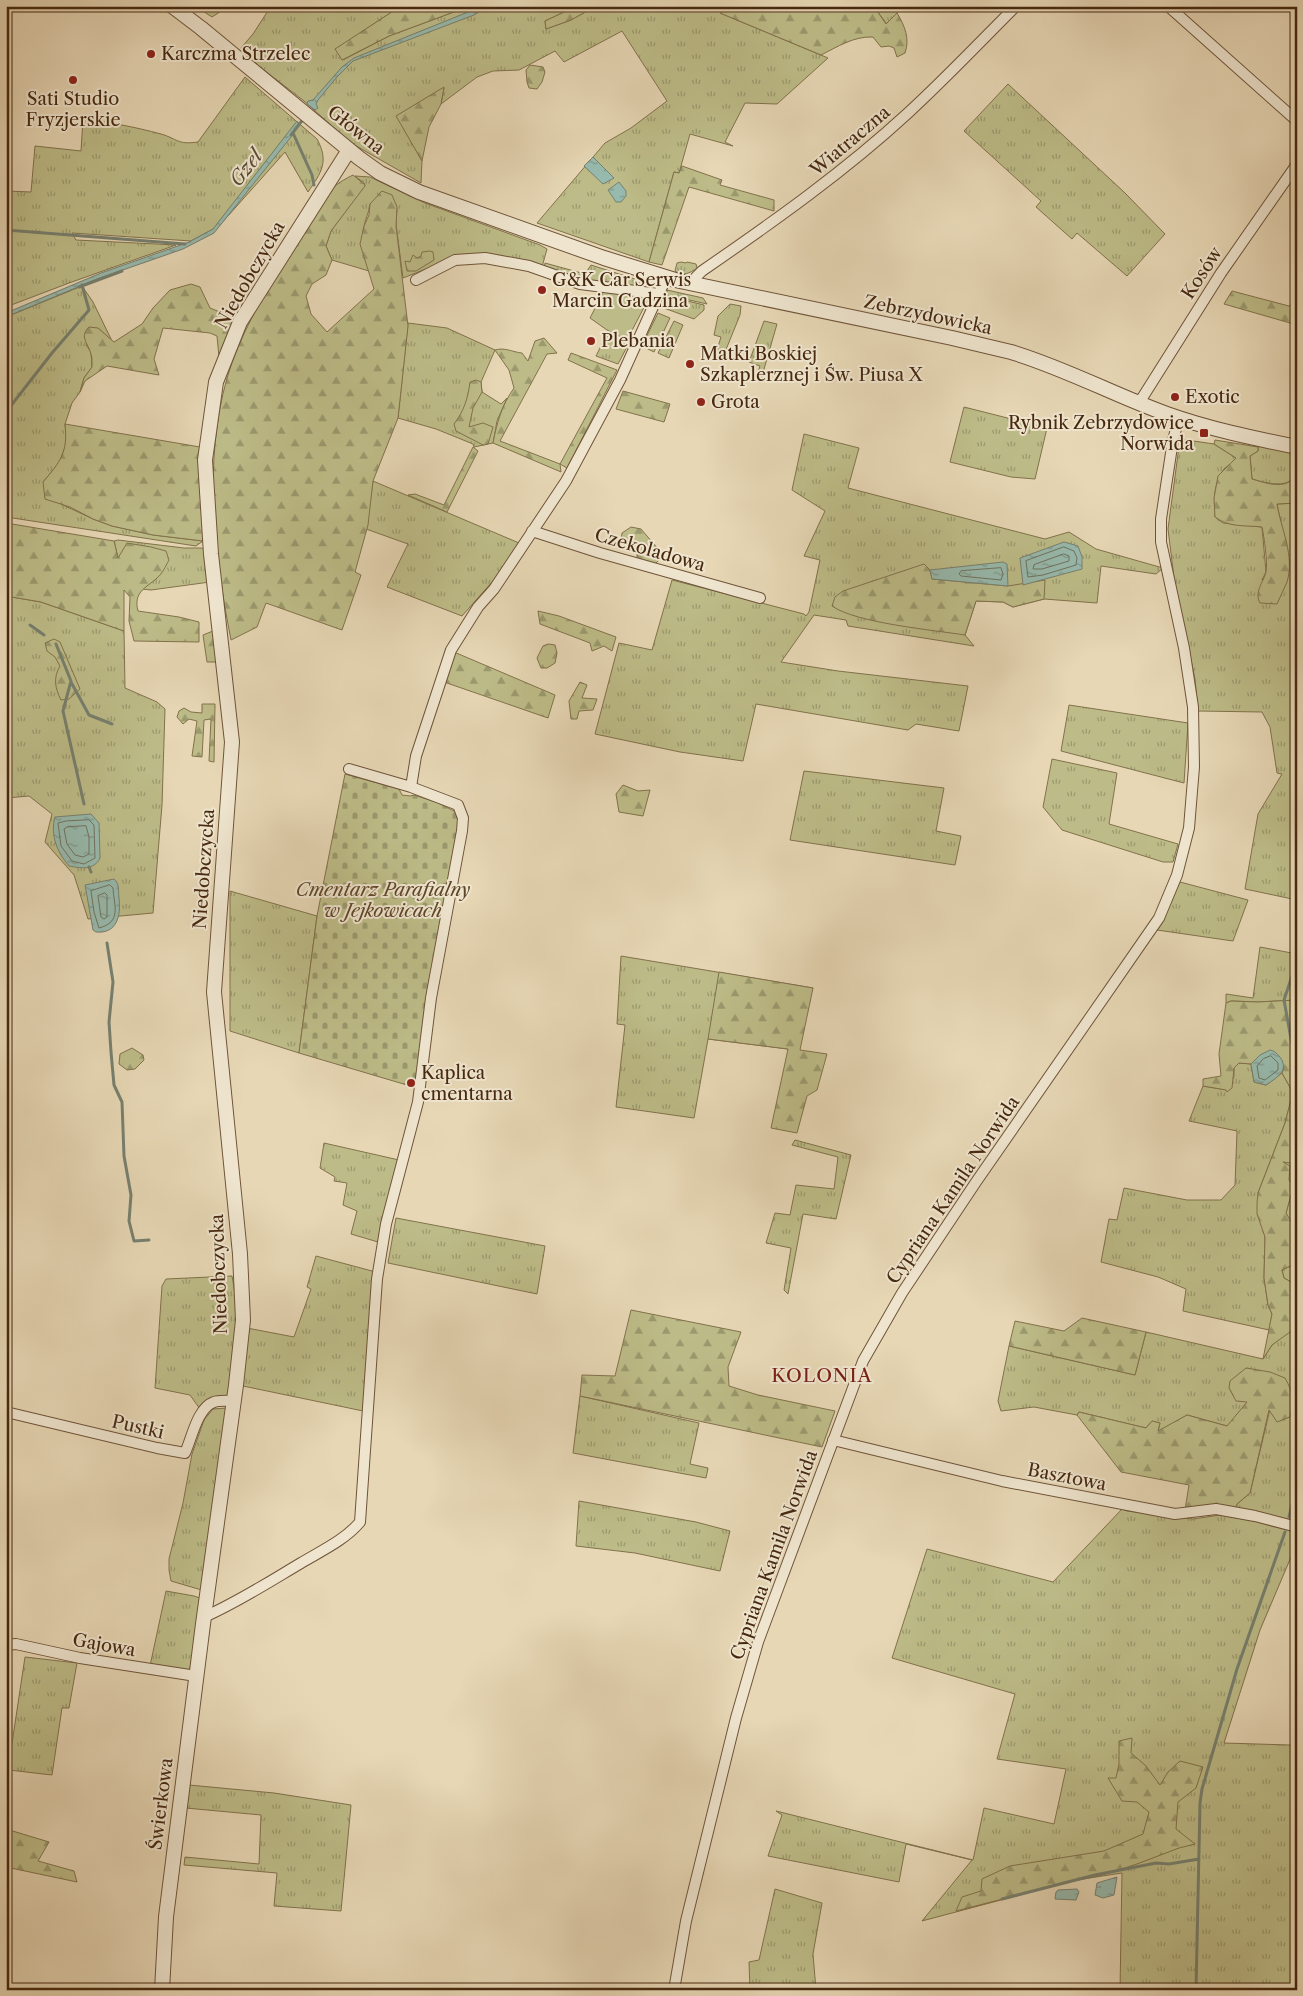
<svg xmlns="http://www.w3.org/2000/svg" width="1303" height="1996" font-family="'Libre Caslon Text',serif">
<defs>
<pattern id="grass-tufts" width="24" height="20" patternUnits="userSpaceOnUse" patternTransform="scale(1.25)"><rect width="24" height="20" fill="#bdbc88"/><path d="M3 7l-1-3M5 7V3M7 7l1-3M15 17l-1-3M17 17v-4M19 17l1-3" fill="none" stroke="#9b996e"/></pattern>
<pattern id="forest-firs" width="22" height="20" patternUnits="userSpaceOnUse" patternTransform="scale(1.25)"><rect width="22" height="20" fill="#bdbc88"/><path d="M5 1l3.5 6h-7zM16 11l3.5 6h-7z" fill="#9b996e"/></pattern>
<pattern id="cemetery-stones" width="16" height="16" patternUnits="userSpaceOnUse" patternTransform="scale(1.25)"><rect width="16" height="16" fill="#bdbc88"/><path d="M2 7V4a2 2 0 0 1 4 0v3zM10 15v-3a2 2 0 0 1 4 0v3z" fill="#9b996e"/></pattern>
<pattern id="water-ripples" width="26" height="14" patternUnits="userSpaceOnUse" patternTransform="scale(1.25)"><rect width="26" height="14" fill="#97baae"/><path d="M2 4q2-2 4 0t4 0M15 11q2-2 4 0t4 0" fill="none" stroke="#7d978c"/></pattern>
</defs>
<rect width="100%" height="100%" fill="#e7d7b5"/>
<filter id="stains"><feTurbulence type="fractalNoise" baseFrequency=".004" numOctaves="4"/><feColorMatrix values="0 0 0 0 .2 0 0 0 0 .09 0 0 0 0 .02 0 0 0 .5 -.17"/></filter>
<radialGradient id="worn" r=".72"><stop offset=".6" stop-color="#630" stop-opacity="0"/><stop offset="1" stop-color="#630" stop-opacity=".3"/></radialGradient>
<path fill="url(#grass-tufts)" stroke="#82724c" d="M195,6H229L212,17Z
M271,6H401L366,29L343,60L389,36L470,6H577L545,21L546,29L571,20L596,6H728L720,13L828,58L777,104L745,103L725,142L733,146L690,134L679,173L674,172L649,262L537,223L605,143L631,128L667,101L622,31L564,62L555,51L519,70L493,71L477,77L441,104L444,88L397,116L422,161L421,183L351,143L304,101L260,67L241,48L253,34Z
M876,6H899L897,13L887,24L877,11Z
M245,77L317,139C329,161 322,172 308,192L285,152L219,226L191,241L72,233L76,240L176,245L69,283L6,307V191L31,192L35,146L81,151L83,119C109,122 135,127 161,134C178,139 177,145 198,142Z
M1008,84L1125,193L1165,234L1127,276L1077,233L1072,239L1036,207L1041,201L964,131Z
M355,176L370,177L425,203L540,245L547,249L542,267L449,260L403,278L396,224L397,209L370,204C369,213 365,219 364,227C362,241 365,257 369,271L332,260L326,246L331,231L365,184Z
M681,262L686,263L687,262L696,264L697,268C690,273 683,277 675,271L677,263Z
M545,263L585,274L591,265L641,281L640,286H627L579,282L544,268Z
M82,286L93,302L112,341L98,328L86,345L91,352L92,367L84,378L80,392L72,403L65,424L67,442L59,463L43,482L61,504L93,519L112,526L153,535L203,541L196,546L6,517V317Z
M667,290L703,298L707,304L667,295Z
M667,296L704,305V310L694,319L661,307Z
M730,304L741,306L740,315L725,352L717,350L721,337L714,335L718,316Z
M658,313L670,318L654,352L642,346Z
M674,321L683,325L669,358L658,353Z
M764,321L777,324L760,383L756,378L760,366L749,362Z
M408,323L447,328L495,350L481,382L482,392L501,404L507,398L497,421L493,443L474,447L473,444L436,429L398,418Z
M606,336L628,345L618,364L596,356Z
M964,407L1047,428L1035,479L1011,477L950,462Z
M804,434L859,448L848,488L1045,539L1069,532L1096,549L1163,568L1156,574L1101,566L1097,603L1044,599L1013,607L1003,602L976,601L965,635L974,646L848,626L846,620L814,615L781,662L838,671L968,686L959,731L916,724L908,730L756,704L743,761L680,752L595,734L619,643L652,650L672,580L804,614L806,616L809,612L820,560L804,556L825,511L792,490Z
M1180,439L1214,444L1236,458C1233,463 1228,465 1224,469C1213,485 1214,499 1215,517L1223,523L1262,527L1266,572L1262,580L1287,552L1277,504L1297,503V900L1245,889L1258,814L1282,774L1277,773L1270,727L1262,712L1198,711L1195,679L1175,586L1168,529Z
M1258,445L1297,452C1297,458 1299,467 1297,473C1290,490 1266,483 1252,479L1250,456L1258,451Z
M373,481L519,543L500,573L462,616L387,587L408,544L366,529Z
M118,540L184,548H202L204,550L210,582L151,590L142,589L156,579L118,558L114,541Z
M6,596L41,602L124,631L125,688L157,702L165,709L162,805L153,913L88,919L74,875L45,842L52,814L29,796L6,798Z
M1069,705L1188,723L1184,783L1061,751Z
M1052,759L1117,773L1109,824L1178,844L1173,862H1163L1062,830L1043,807Z
M804,771L944,788L936,831L961,836L955,865L790,840Z
M1180,882L1248,900L1233,941L1157,930Z
M230,891L317,916L299,1053L230,1031Z
M1260,947L1297,954V1000L1257,1002L1231,1001L1226,1003V994L1253,998Z
M621,956L813,988L788,1049L708,1039L694,1118L616,1107L625,1025L617,1024Z
M1239,1063L1251,1064L1254,1082L1266,1085L1282,1073L1291,1089V1100L1285,1123L1258,1193L1265,1237L1264,1278L1268,1305L1272,1314L1269,1330L1183,1311L1186,1289L1158,1277L1101,1262L1109,1219L1117,1220L1124,1188L1187,1200H1221L1235,1185L1237,1131L1189,1121L1203,1086L1227,1090L1234,1077V1068Z
M795,1140L851,1155L836,1219L803,1214L788,1294L784,1290L791,1248L766,1243L775,1213L790,1215L796,1185L834,1189L838,1157L792,1145Z
M324,1143L399,1160L378,1242L351,1234L357,1211L343,1205L347,1183L334,1181L335,1177L320,1168Z
M1282,1161L1297,1164V1239L1286,1213L1291,1195L1289,1180Z
M396,1218L545,1246L537,1294L388,1263Z
M316,1256L372,1271L374,1274L368,1412L243,1386L242,1388L247,1328L294,1337L311,1289L307,1287Z
M1297,1263V1279L1291,1282L1284,1278L1282,1270Z
M232,1276C240,1317 236,1356 231,1397L200,1409L190,1395L155,1388L162,1286L166,1279Z
M1297,1325V1522L1236,1509L1237,1504L1250,1493L1270,1409L1227,1426L1187,1415L1158,1432L1160,1423L1152,1421L1146,1428L1079,1412L1077,1415L1034,1407L1001,1411L998,1401L1009,1346L1135,1375L1146,1332L1263,1359L1272,1345Z
M580,1396L699,1423L690,1464L708,1468L706,1478L573,1453Z
M227,1408L205,1591L171,1581L169,1570V1559L183,1503L192,1454L204,1420L213,1409Z
M579,1501L696,1522L730,1531L720,1571L635,1553L576,1546Z
M1122,1509L1127,1511L1193,1519L1220,1515L1282,1526L1297,1531V1543L1260,1630L1224,1743L1290,1745L1297,1746V1990H1120L1122,1873L1076,1880L922,1921L972,1860L906,1844L899,1882L768,1856L782,1815L776,1811L973,1860L984,1808L1054,1824L1066,1769L997,1759L1015,1694L892,1658L893,1655L927,1549L1053,1582Z
M166,1591L194,1596L200,1598V1605L190,1669L182,1671L150,1666Z
M25,1657L77,1663L69,1708H62L52,1775L9,1770L6,1784V1770H8Z
M189,1785L274,1793L351,1805L341,1911L274,1906L277,1873L184,1865L185,1857L259,1864L261,1815L186,1808Z
M775,1889L822,1903L813,1954L816,1990H750L749,1962L759,1960Z"/>
<path fill="url(#forest-firs)" stroke="#82724c" d="M401,6H470L389,36L342,60L335,49Z
M577,6H596L571,20L546,29L545,21Z
M728,6H876L877,11L886,24L897,13C905,26 910,39 905,53L897,57L894,48L889,46L881,47L873,37C854,36 837,47 821,55L720,13Z
M530,65L543,67L545,72L542,82L537,89L529,88L527,82L526,70Z
M444,87L441,104L429,127L422,161L396,116Z
M682,166L722,180L720,185L774,200V211L689,187L662,265L649,262L674,172L679,173Z
M353,175L365,185V186L331,231L326,246L332,260L326,275L312,284L306,296L311,314L327,332L374,289L360,244L364,226L369,215L370,204L382,191L392,195L397,207L396,226L408,326L398,418L373,481L368,525L355,572L361,575L342,630L266,603L257,627L231,640C214,553 203,464 227,378C240,334 264,294 288,256C298,239 310,222 321,206C325,200 329,192 334,187C339,182 347,178 353,175Z
M430,251L433,252L434,260L416,271H407L405,261L410,262L413,255L417,258L421,256L422,252Z
M191,284L200,287L210,308L227,315L240,302L219,357L217,336L210,333L163,328L154,359L159,375L107,366L85,381L80,392L84,378L92,367C92,363 92,358 91,354C88,343 79,337 89,327L98,328L114,342L142,324L153,308L170,290Z
M1232,291L1289,306L1297,302V325L1224,304Z
M544,338L557,353L547,354L500,441L560,464L607,378L568,360L571,353L617,370L567,468L560,464L561,472L493,443C497,422 502,405 514,388L509,370L495,350C505,347 512,352 522,353L528,361L535,341Z
M476,380L481,382L482,392L473,408L469,427L483,423L493,427L488,444L483,445L456,431L454,424C464,411 468,398 470,382Z
M623,391L670,404L664,422L616,409Z
M65,424L200,447L203,541L153,535L112,526L93,519L70,507L45,499L43,482C61,461 68,452 65,424Z
M1215,440L1258,447V451L1250,456L1252,479C1262,482 1279,488 1289,482C1292,480 1294,475 1297,473V503L1277,504C1281,529 1295,556 1287,582C1284,589 1280,597 1277,604L1260,603C1254,592 1263,583 1266,572C1268,562 1264,538 1262,527C1245,525 1230,528 1215,517L1214,498L1218,476L1236,458L1214,444Z
M473,447L478,451L447,512L408,495L415,494L444,505Z
M6,523L114,541L118,558L127,543L151,547L166,551L169,560C165,567 163,573 157,578C146,588 133,592 138,611L179,617L199,622V642L134,641L129,621L130,597L124,590V631L41,602L6,596Z
M631,527L641,529L659,550L660,559L654,565L637,558V553L628,549L621,542L622,533Z
M924,564L930,570L932,579L1008,586L1045,580L1044,599L1013,607L1003,602L976,601L965,635C933,630 856,623 832,606L835,597L843,591Z
M538,611L559,616L616,637L612,651L604,646L592,651L590,643L540,624Z
M213,631L215,635L216,662H207L203,635Z
M54,639L60,642L80,689L69,699L61,700C55,688 53,678 60,666L55,657L47,651L45,643Z
M548,644L555,645L557,653L555,663L547,668H541L537,658L543,646Z
M454,652L555,695L548,718L444,682Z
M580,682L587,685L582,698L597,699L593,710L579,711L577,719H571L569,701Z
M202,704H215L214,762L209,761L211,719L204,720L202,757L192,756L197,721L189,719L183,724L177,717L179,711L184,708L191,712L202,713Z
M623,785L638,791L650,790L643,816L619,812L616,794Z
M719,972L813,988L800,1050L827,1054L817,1090L807,1096L797,1133L771,1128L788,1049L708,1039Z
M1297,1000V1164L1283,1162L1290,1166L1289,1180L1295,1188L1291,1195L1286,1213L1297,1232V1263L1282,1270L1284,1278L1291,1282L1297,1279V1327L1272,1345L1263,1359L1272,1314L1268,1305L1264,1278L1265,1237L1257,1214V1203L1258,1193L1285,1123L1291,1100V1089L1282,1073L1284,1067L1255,1060L1251,1064L1239,1063L1234,1068L1232,1088L1227,1092L1226,1090L1203,1086V1079L1221,1076L1219,1054L1226,1003L1231,1001L1257,1002Z
M132,1048L143,1055L144,1060L135,1069L127,1070L119,1064L120,1054Z
M631,1310L741,1332L728,1367L729,1386L758,1395L835,1411L822,1447L580,1396L582,1375L615,1376Z
M1082,1318L1146,1332L1135,1375L1009,1346L1015,1321L1064,1331Z
M1246,1368L1270,1372L1285,1378C1294,1394 1294,1399 1290,1417L1277,1422L1269,1410L1250,1493L1237,1504L1236,1509L1185,1510L1189,1485L1121,1472L1077,1415L1079,1412L1146,1428L1152,1421L1160,1423L1158,1431L1187,1415L1227,1426L1247,1402L1236,1401L1229,1388L1230,1381Z
M1132,1738L1131,1753L1146,1766L1160,1785L1168,1772L1180,1761L1203,1767L1196,1788L1178,1802L1176,1829L1195,1844L1179,1848L1137,1864L1099,1876L1069,1882L956,1911L962,1897L981,1891L982,1879L1010,1866L1104,1851L1143,1834L1149,1812L1137,1802L1122,1801L1108,1778H1116L1119,1764V1741Z
M6,1829L49,1842L38,1861L74,1871L77,1882L6,1867Z"/>
<path fill="url(#cemetery-stones)" stroke="#82724c" d="M345,774L399,789L402,795L410,796L414,795L438,803L456,812L459,825L417,1088L299,1053L317,916Z"/>
<path fill="#bdbc88" stroke="#82724c" d="M605,289L651,294L627,340L607,330L590,318Z"/>
<path fill="url(#water-ripples)" stroke="#77806f" d="M483,6H489L474,15L353,61L336,78L318,100L316,104L318,108L315,110L307,104L308,101L313,100L342,67L354,58Z
M297,121L299,125L291,137L214,233L183,249L97,279L6,317V313L101,273L189,242L213,229Z
M593,157L614,178L603,184L584,166Z
M619,182L626,191V196L621,202H616L608,190Z
M1064,542L1078,546L1082,557V569L1023,585L1020,558Z
M1003,562L1007,564L1008,586L932,579L930,570Z
M91,814L99,823L100,858C94,871 80,868 69,866C57,852 50,835 55,817Z
M114,879C120,884 118,891 119,898C121,916 117,934 96,932L93,930L85,885Z
M1270,1050C1275,1051 1276,1053 1280,1057C1290,1071 1276,1078 1266,1085L1254,1082L1251,1064L1260,1055Z
M1117,1877L1114,1895L1103,1898L1095,1895L1097,1883Z
M1077,1889L1079,1892L1076,1900L1055,1899L1056,1892L1058,1890Z"/>
<g fill="none" stroke-linecap="round" stroke-linejoin="round">
<path stroke="#6f725f" stroke-width="1" d="M1064,547L1074,551L1077,558L1076,565L1043,575L1028,577L1026,561Z
M1064,554L1069,556V561L1042,569H1033L1034,565Z
M1001,568L1003,574L1001,580L961,576L959,574L961,571Z
M89,820L94,825L95,858L84,864L72,861L61,846L58,823L66,821Z
M86,826L89,837V854L83,857L75,855L67,844L64,829L67,827Z
M110,885L113,888C114,906 122,922 99,928L94,912L91,891Z
M105,893L107,895V917L104,919L101,917L98,896Z
M1271,1056L1278,1063V1070L1265,1080L1259,1078L1257,1066L1263,1059Z"/>
<path stroke="#77806f" stroke-width="3" d="M293,133L312,175L314,185
M291,135L304,118
M6,230L185,244
M79,287L122,271
M6,412L52,353L89,310L82,285
M30,625L44,635
M56,644L71,681L63,711L84,804
M71,682L89,715L112,724
M89,867L91,872
M107,943L113,982L109,1022L111,1052L114,1085L122,1102L124,1156L131,1195L129,1221L134,1241L149,1240
M1297,961L1284,1000L1297,1072
M1289,1517L1297,1483
M1002,1899L1095,1875L1156,1863L1169,1864L1199,1859
M1196,1990L1200,1803L1202,1789L1237,1669L1285,1532"/>
<defs>
<path id="minor" d="M1168,6L1297,121
M416,280L455,260L485,258L529,266L580,284L659,294
M692,285L696,277L702,271C773,222 844,172 908,113C945,79 980,42 1016,6
M1139,403L1221,273L1297,164
M532,531L600,553L760,598
M411,787L416,756L451,650L478,607L494,589L566,481L620,380L666,278
M6,1412L157,1448L185,1453C192,1438 197,1408 214,1402C219,1400 228,1401 234,1401
M833,1440L1002,1481L1133,1506L1175,1514L1216,1509L1255,1516L1297,1527
M204,1617C238,1602 269,1582 301,1563C321,1551 345,1540 360,1522L377,1279L386,1224L418,1102L431,998L462,831L463,818L458,805L411,787L349,769
M6,1645L16,1644L80,1658L196,1676
M674,1990L686,1921L736,1718L758,1642L863,1361L902,1293L976,1182L1159,918L1177,875L1189,828L1194,767L1193,707L1184,648L1161,542V519L1173,440L1179,418"/>
<path id="tertiary" d="M172,6L201,28L359,158L380,173L419,192L604,258L675,280L952,338L1011,352C1065,368 1114,395 1167,414C1209,429 1253,438 1297,447
M162,1990L166,1917L203,1624L236,1385L243,1320L240,1254L214,992L232,742L211,554L205,460L216,382L240,322L349,150"/>
</defs>
<use href="#minor" stroke="#6f5439" stroke-width="12"/>
<use href="#tertiary" stroke="#6f5439" stroke-width="16"/>
<use href="#minor" stroke="#efe5cf" stroke-width="10"/>
<use href="#tertiary" stroke="#efe5cf" stroke-width="14"/>
</g>
<g fill="#8f2418" stroke="#efe5cf" stroke-width="2">
<circle cx="151" cy="54" r="5"/>
<circle cx="73" cy="80" r="5"/>
<circle cx="542" cy="290" r="5"/>
<circle cx="591" cy="341" r="5"/>
<circle cx="690" cy="364" r="5"/>
<circle cx="1175" cy="397" r="5"/>
<circle cx="701" cy="402" r="5"/>
<rect x="1199" y="428" width="10" height="10" rx="2.5"/>
<circle cx="411" cy="1083" r="5"/>
</g>
<g text-anchor="middle" dominant-baseline="central" stroke-width="4" stroke-linejoin="round" paint-order="stroke">
<g font-size="18" fill="#472910" stroke="#efe5cf" text-anchor="start">
<text x="161" y="54">Karczma Strzelec</text>
<text x="73" y="99" text-anchor="middle">Sati Studio<tspan x="73" dy="21">Fryzjerskie</tspan></text>
<text x="552" y="280">G&amp;K Car Serwis<tspan x="552" dy="21">Marcin Gadzina</tspan></text>
<text x="601" y="341">Plebania</text>
<text x="700" y="354">Matki Boskiej<tspan x="700" dy="21">Szkaplerznej i Św. Piusa X</tspan></text>
<text x="1185" y="397">Exotic</text>
<text x="711" y="402">Grota</text>
<text x="1194" y="423" text-anchor="end">Rybnik Zebrzydowice<tspan x="1194" dy="21">Norwida</tspan></text>
<text x="421" y="1073">Kaplica<tspan x="421" dy="21">cmentarna</tspan></text>
</g>
<g font-size="18" fill="#472910" stroke="#efe5cf">
<text transform="translate(356 130) rotate(38)">Główna</text>
<text transform="translate(850 141) rotate(-40)">Wiatraczna</text>
<text transform="translate(1202 273) rotate(-57)">Kosów</text>
<text transform="translate(250 275) rotate(-60)">Niedobczycka</text>
<text transform="translate(928 315) rotate(12)">Zebrzydowicka</text>
<text transform="translate(650 550) rotate(16)">Czekoladowa</text>
<text transform="translate(204 869) rotate(-86)">Niedobczycka</text>
<text transform="translate(953 1190) rotate(-56)">Cypriana Kamila Norwida</text>
<text transform="translate(219 1274) rotate(-92)">Niedobczycka</text>
<text transform="translate(138 1427) rotate(13)">Pustki</text>
<text transform="translate(1067 1477) rotate(11)">Basztowa</text>
<text transform="translate(774 1555) rotate(-70)">Cypriana Kamila Norwida</text>
<text transform="translate(104 1645) rotate(10)">Gajowa</text>
<text transform="translate(161 1804) rotate(-83)">Świerkowa</text>
</g>
<g font-size="18" font-style="italic" fill="#5f4628" stroke="#efe5cf">
<text x="383" y="890">Cmentarz Parafialny<tspan x="383" dy="21">w Jejkowicach</tspan></text>
</g>
<g font-size="19" font-style="italic" fill="#5b4d38" stroke="#efe5cf">
<text transform="translate(246 168) rotate(-52)">Gzel</text>
</g>
<g font-size="19" letter-spacing="1" fill="#7a1f14" stroke="#efe5cf">
<text x="822" y="1375">KOLONIA</text>
</g>
</g>
<rect width="1303" height="1996" fill="none" stroke="#e7d7b5" stroke-width="25"/>
<rect x="8" y="8" width="1288" height="1981" fill="none" stroke="#472910" stroke-width="2.5"/>
<rect x="12" y="12" width="1278" height="1971" fill="none" stroke="#472910"/>
<rect width="100%" height="100%" filter="url(#stains)"/>
<rect width="100%" height="100%" fill="url(#worn)"/>
</svg>
